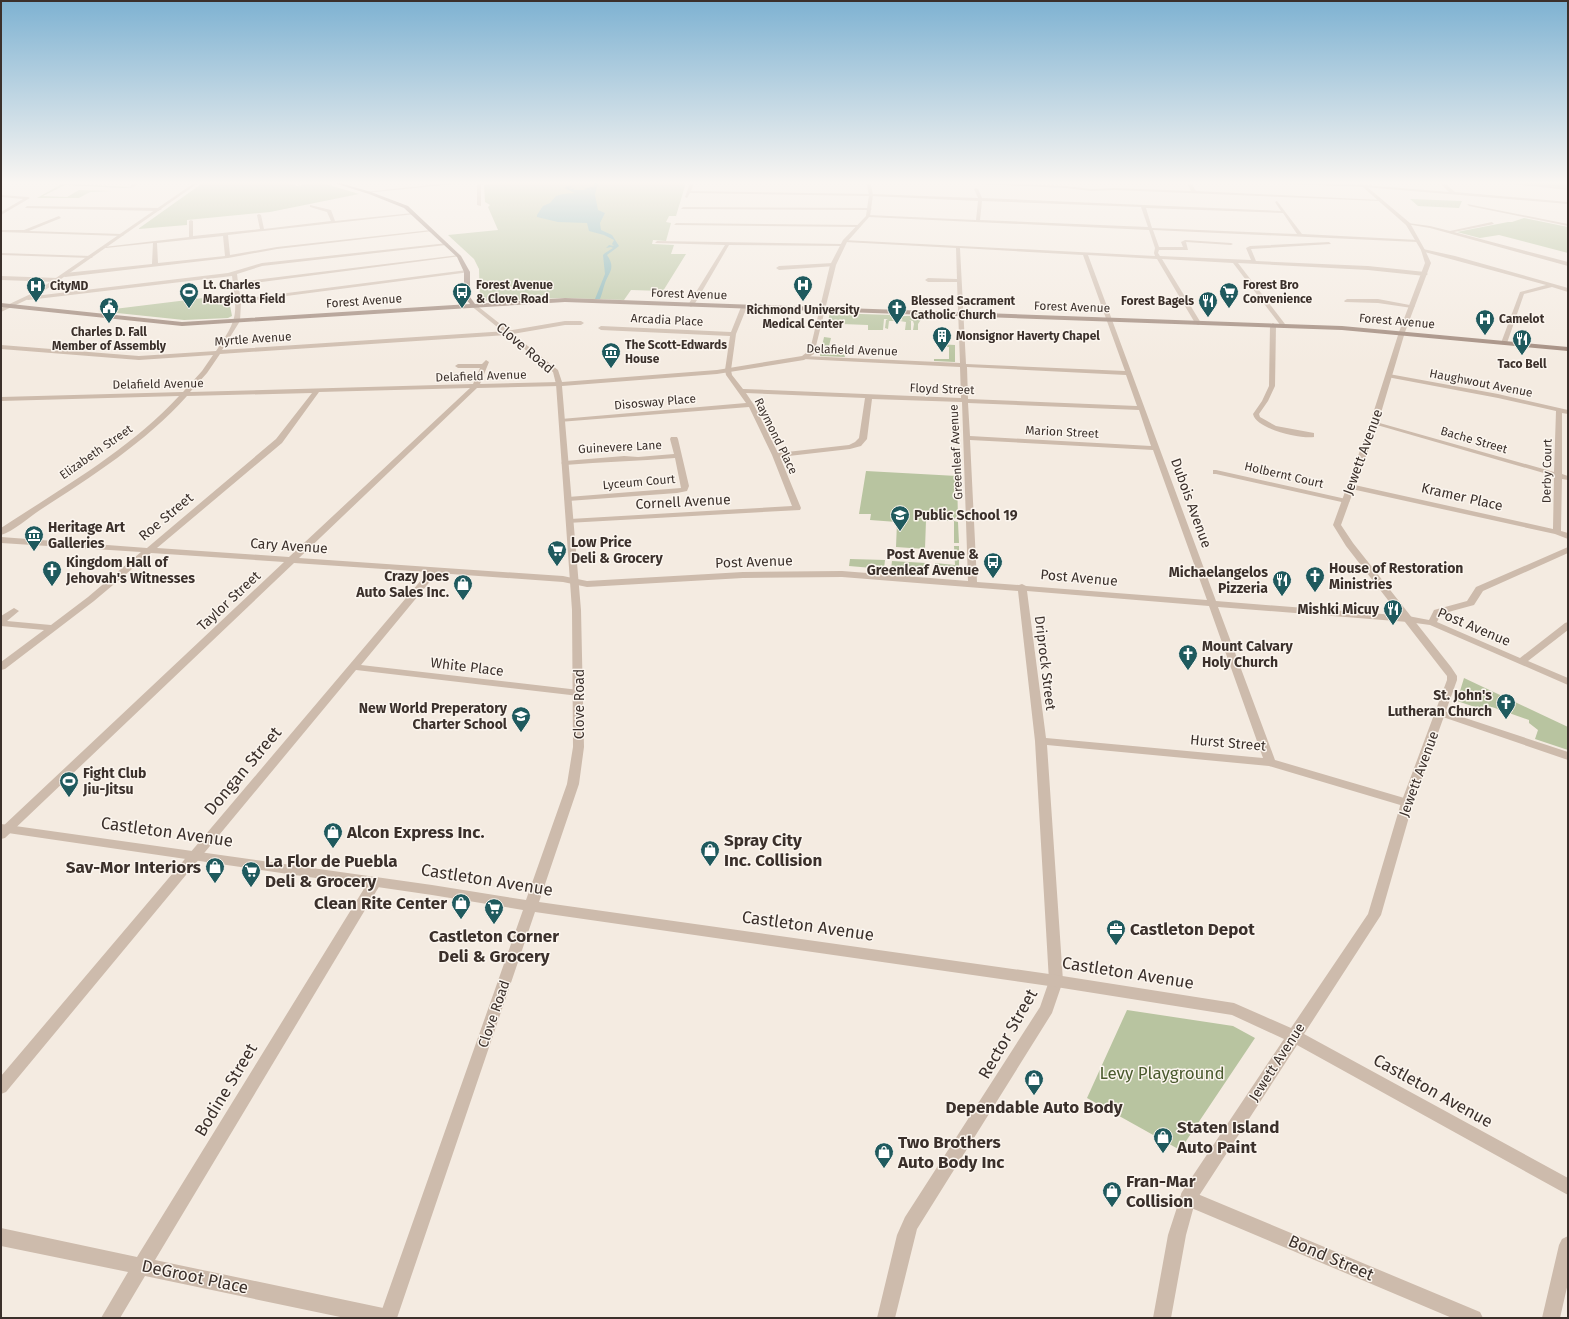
<svg xmlns="http://www.w3.org/2000/svg" width="1569" height="1319" font-family="'Fira Sans',sans-serif">
<rect width="100%" height="100%" fill="#f4ebe1"/>
<path fill="#b8c4a0" d="M281,181L297,186L319,182L359,194L270,212L187,220V225L138,229L204,182Z
M495,181H684L685,186L676,216H669L666,222L671,223L666,241L653,240L652,244L674,245L671,254H686L663,291L631,290L624,300L563,298L480,301L479,269L474,259L448,235L498,230L488,207L490,205L485,202L484,185L494,183Z
M1497,181H1568V188H1567Z
M62,184L135,187L123,188L65,185L43,196L67,197L79,190L111,191L90,192L79,198H37Z
M1410,199L1462,201L1459,208L1418,206Z
M1524,218L1568,227V253L1499,235L1480,238L1457,232L1508,222H1512Z
M228,295L232,316L228,318L184,320L98,311Z
M830,313L892,315L894,316V318L892,319L895,321H889L888,329L885,328L886,320L888,319H884L883,330H868V325L842,324L843,322L838,321L834,323L841,324L840,328H826Z
M901,316H917L922,318L918,324V330H913L914,324L913,321L909,320L911,321V330H905L906,322L900,321L903,320L901,319Z
M824,337L831,338L827,354H844L845,357L820,356Z
M937,344L955,345V362L934,361V359H949V347L937,346Z
M866,471L957,476L958,519H954V521L958,522L959,543H954V521L926,520L925,549L896,547L897,522L870,520L871,514H859Z
M954,546H959V574L935,572V563L955,565Z
M850,559L885,560L884,569L849,566Z
M892,561L926,563L927,572L891,569Z
M1464,678L1568,727V750L1535,739L1538,730L1529,723V720L1492,707L1488,708L1487,711L1457,701Z
M1127,1010L1233,1026L1255,1038L1180,1150L1087,1098Z"/>
<path fill="#7fb0b2" d="M582,181H594L598,182L595,195L598,210L605,213L600,223L601,230L612,235L619,246L607,255C616,268 609,272 605,283C603,289 602,294 600,299H595L605,274L603,255L605,253L613,248L611,247L606,248L609,245L614,246L612,244L614,240L604,235L589,231L587,223L558,222L537,217V215L543,206L550,203L556,196L563,194L575,193L564,188L567,186H573L569,189L575,188L573,190H586L584,189L594,186V182Z"/>
<g fill="none" stroke-linecap="round" stroke-linejoin="round">
<path fill="#cdbbac" fill-rule="evenodd" d="M8,181H31L59,183L57,184Z
M139,181H143L133,187L130,186Z
M469,181H477L481,183V206L477,205V184L473,182L366,193L364,192Z
M686,181H690L693,186L691,191L871,194L978,198L974,189L976,188L978,189L982,198L1281,211L1275,202L1277,201L1302,234L1419,240L1417,242L1153,230L1159,247H1183L1181,242L1185,240L1231,243L1233,244L1231,245L1186,242L1188,250H1159L1158,253L1160,256L1251,260L1246,248L1250,246L1329,242L1331,244L1251,249L1256,261L1368,266L1425,272L1428,274L1425,276L1368,270L1238,263L1285,324V326H1281L1233,263L1162,259L1201,323L1198,325L1195,323L1157,259L1088,255L1216,601L1408,616L1429,620L1434,610L1467,601L1476,587L1568,547V553L1483,591L1474,605L1441,614L1437,622L1520,658L1565,623L1568,622V630L1528,661L1568,678V685L1430,625L1408,622L1218,607L1275,760L1411,800L1413,803L1411,806L1407,807L1269,766L1047,745L1063,981L1052,1013L917,1229L895,1318H877L897,1235L905,1217L1040,1007L1049,981L1035,741L1018,591L842,577L743,578L587,587L563,582L437,573L361,665L579,690L584,693L583,695L579,696L356,670L6,1092L1,1094V1076L428,572L294,563L5,838L1,839V828L284,562L151,553L94,601L5,669L1,670V662L44,630L1,626V616L14,608L19,611L7,621L51,625L88,597L141,552L1,543V537L147,548L276,439L312,393L187,396C146,442 91,477 40,510C29,517 13,532 1,535V528C62,488 129,450 179,396L1,401V397L183,392L202,371L213,355L139,360L1,349V345L139,356L216,351C239,317 237,315 232,276L28,300L26,299V297L228,273L262,263L448,243L446,245L262,266L237,274L238,282L459,255L461,256L238,285L241,299L467,270L470,272L241,302L240,321L222,350L507,331L565,321H581L584,323L581,325H565L507,335L220,354L207,373L190,392L473,384L480,368H458L455,366L458,364H482L486,360L489,362L480,384L559,382L562,384L559,386L477,388L299,558L563,576L587,581L743,572L842,571L968,581L962,402L872,399L867,439L861,446L850,449L780,457L801,508L800,510L567,523L566,521L567,519H570L792,506L772,455L749,407L559,422V420L561,419L746,403L726,375L725,370L730,336L601,330L598,328L601,326L731,332L741,307L744,305L747,307L736,334L731,370L732,375L743,389L961,398L960,367L802,359V357L804,356L960,363L957,282H928L925,280L928,278L957,279L956,248L845,242L843,240L1155,256L1154,253L1155,248L1149,230L868,217L866,216L868,215L976,220L978,201L871,196L690,193L687,198L685,197L689,186ZM982,201L1141,207L1148,227L980,220ZM1146,208L1283,213L1297,234L1152,228ZM960,248L1083,255L1125,371L966,364ZM967,367L1126,375L1137,406L968,399ZM470,388L289,557L157,548L282,443L319,392ZM746,393L865,398L859,438L855,442L849,445L778,453L754,405ZM968,403L1139,410L1151,446L970,436ZM970,440L1153,450L1207,600L1026,586L1022,584L1019,585L977,582ZM1027,591L1209,606L1263,758L1046,738Z
M918,181L1066,186L1091,189L1115,188L1191,191L1186,181H1190L1196,191L1381,200L1379,201L1115,190L1091,191L1066,188Z
M1225,181L1364,185L1449,192L1438,181H1442L1455,192L1568,202V204L1364,187Z
M1486,181H1497L1568,188V190Z
M1,195L28,197L30,198L1,215V212L23,199L1,197Z
M1467,204L1568,224V226L1469,206Z
M310,205L331,210L335,221L413,213L415,214L228,235L230,255L277,247L431,230L433,231L277,249L228,258L65,277L62,275L65,273L152,264L153,243L106,248L104,247L189,237V221L191,220L193,221V236L260,229L257,215L259,214L261,215L264,229L331,221L327,212L310,207ZM223,236L225,256L158,263L157,243Z
M27,206L160,208L162,209L158,211L25,208Z
M683,207L870,208L872,209L870,210L681,209Z
M59,216L61,218L29,231L122,234L124,235L122,236L1,232V230H24Z
M1492,222L1494,224L1454,232L1568,262V266L1430,228L1406,224L1408,223L1430,226L1450,231Z
M676,223L859,225L861,226L859,227L674,225Z
M657,241L843,244L845,245L843,246L729,245L694,305L691,307L688,305L725,245L655,243Z
M1423,249L1455,256L1568,288V292L1552,287L1524,294L1507,343L1502,344L1501,343L1520,292L1546,285L1421,251Z
M1,253L91,256L93,257L91,258L1,255Z
M833,263L835,264V266L779,270L776,268L779,266Z
M1,276L58,278L61,280L58,282L1,280Z
M1347,299H1378L1415,306L1412,308L1378,303L1345,302L1344,301Z
M1273,323L1276,325L1275,386L1268,401L1259,414L1260,417L1276,426L1314,433V437C1300,439 1256,429 1253,414L1262,401L1269,386L1270,325Z
M1389,374L1498,394L1568,410V414L1562,413V474L1568,476V480L1562,479L1561,531L1568,533V539L1555,534L1347,488L1346,486L1350,484L1553,529L1554,476L1370,423L1374,421L1376,422L1554,472L1556,411L1498,398L1387,377V375Z
M671,437H677L678,439L689,486L687,491L677,493L568,501L564,499L568,497L681,488L675,458C638,461 602,462 565,465L561,463L565,461L624,456L638,457L674,454L670,439Z
M1213,470H1216L1346,499L1350,501L1346,503L1216,474H1213Z
M1441,710L1568,752V760L1437,715L1436,713Z
M375,877L380,879L381,882L380,885L155,1260L388,1309L394,1312L397,1318H345L145,1276L120,1318H101L128,1272L1,1246V1228L137,1257L370,879Z
M1188,1190L1480,1312L1483,1318H1452L1182,1204L1180,1198L1182,1192Z
M1568,1236V1283L1560,1318H1542L1559,1245L1562,1239Z"/>
<path fill="#cdbbac" fill-rule="evenodd" d="M197,181H201L41,293L1,312V308L37,291Z
M866,181H870L873,195L870,216L847,242L836,265L814,354L804,360L717,374L562,386L581,610L584,747L579,784L539,902L1056,975L1234,1003L1291,1028L1368,914L1401,803L1447,680V676L1443,671L1346,546L1333,525L1370,423L1399,332L1425,263L1421,250L1406,225L1356,181H1360L1410,223L1425,250L1431,263L1405,332L1378,423L1341,525L1353,543L1451,667L1457,676V680L1413,803L1381,915L1304,1034L1568,1178V1195L1297,1045L1195,1202L1186,1235L1171,1318H1153L1168,1235L1182,1192L1284,1039L1232,1015L1056,987L535,912L397,1318H379L523,910L432,895L1,832V824L432,885L526,900L567,784L573,747L572,610L556,384L553,372L470,305L475,304L558,370L562,382L717,370L802,356L810,350L830,265L843,240L866,216L869,195Z"/>
<path fill="#a18a7d" fill-rule="evenodd" d="M328,181H333L371,192L408,206L461,256L470,272V297L475,304L565,298L1342,326L1568,347V351L1342,330L565,302L182,326L1,307V303L182,322L470,304L464,297V272L457,257L404,208L369,194Z"/>
</g>
<linearGradient id="sky" x2="0" y2="1"><stop stop-color="#7eb2d2"/><stop offset="0.5" stop-color="#faf6f2"/><stop offset="1" stop-color="#faf6f2" stop-opacity="0"/></linearGradient>
<rect width="1569" height="365" fill="url(#sky)"/>
<defs>
<symbol id="hospital-pin" viewBox="-11 -11 22 30"><path d="M0 17L-7.5 6A9.5 9.5 0 1 1 7.5 6Z" fill="#1f5a5e" stroke="#fbf5ee"/><path d="M-5-5h3v3.5h4V-5h3V5h-3V1.5h-4V5h-3Z" fill="#fff"/></symbol>
<symbol id="stadium-pin" viewBox="-11 -11 22 30"><path d="M0 17L-7.5 6A9.5 9.5 0 1 1 7.5 6Z" fill="#1f5a5e" stroke="#fbf5ee"/><path d="M0-5a6.5 5 0 1 0 0 10a6.5 5 0 1 0 0-10ZM-3.5-1.8h7v3.6h-7Z" fill="#fff"/></symbol>
<symbol id="bus-pin" viewBox="-11 -11 22 30"><path d="M0 17L-7.5 6A9.5 9.5 0 1 1 7.5 6Z" fill="#1f5a5e" stroke="#fbf5ee"/><path d="M-5-6H5V4H4V6H2V4H-2V6H-4V4H-5ZM-3.5-4V0h7V-4ZM-3.5 1.2v1.5H-2V1.2ZM2 1.2v1.5H3.5V1.2Z" fill="#fff"/></symbol>
<symbol id="supermarket-pin" viewBox="-11 -11 22 30"><path d="M0 17L-7.5 6A9.5 9.5 0 1 1 7.5 6Z" fill="#1f5a5e" stroke="#fbf5ee"/><path d="M-6-5.5h2.5l.6 2H6L4.5 2H-2.5L-4.4-4H-6ZM-1.5 3.2a1.3 1.3 0 1 0 .1 0ZM3 3.2a1.3 1.3 0 1 0 .1 0Z" fill="#fff"/></symbol>
<symbol id="restaurant-pin" viewBox="-11 -11 22 30"><path d="M0 17L-7.5 6A9.5 9.5 0 1 1 7.5 6Z" fill="#1f5a5e" stroke="#fbf5ee"/><path d="M-5-6h1v4h1v-4h1v4h1v-4h1v5L-1.5 .5V6h-2V.5L-5-1ZM5-6V6H3V1.5H1.5Q1.5-4 5-6Z" fill="#fff"/></symbol>
<symbol id="civic-pin" viewBox="-11 -11 22 30"><path d="M0 17L-7.5 6A9.5 9.5 0 1 1 7.5 6Z" fill="#1f5a5e" stroke="#fbf5ee"/><path d="M-.6-6.5H3V-4.5H.6V-3L4-1V1h2V6H-6V1h2V-1L-.6-3ZM-1.2 2.5V6h2.4V2.5Z" fill="#fff"/></symbol>
<symbol id="church-pin" viewBox="-11 -11 22 30"><path d="M0 17L-7.5 6A9.5 9.5 0 1 1 7.5 6Z" fill="#1f5a5e" stroke="#fbf5ee"/><path d="M-1.2-6h2.4v3.5h3.3v2.4h-3.3V6h-2.4V-.1h-3.3v-2.4h3.3Z" fill="#fff"/></symbol>
<symbol id="building-pin" viewBox="-11 -11 22 30"><path d="M0 17L-7.5 6A9.5 9.5 0 1 1 7.5 6Z" fill="#1f5a5e" stroke="#fbf5ee"/><path d="M-4-6H4V6H1V3H-1V6H-4ZM-2.5-4.3h1.7v1.8h-1.7ZM.8-4.3h1.7v1.8H.8ZM-2.5-1h1.7V.8h-1.7ZM.8-1h1.7V.8H.8Z" fill="#fff"/></symbol>
<symbol id="museum-pin" viewBox="-11 -11 22 30"><path d="M0 17L-7.5 6A9.5 9.5 0 1 1 7.5 6Z" fill="#1f5a5e" stroke="#fbf5ee"/><path d="M0-6L6-3V-2H-6V-3ZM-5-1h2V3h-2ZM-1-1h2V3h-2ZM3-1h2V3H3ZM-6 4H6V6H-6Z" fill="#fff"/></symbol>
<symbol id="school-pin" viewBox="-11 -11 22 30"><path d="M0 17L-7.5 6A9.5 9.5 0 1 1 7.5 6Z" fill="#1f5a5e" stroke="#fbf5ee"/><path d="M0-5L7-2L0 1L-7-2ZM-4 1L0 2.5L4 1V4Q0 6-4 4Z" fill="#fff"/></symbol>
<symbol id="shop-pin" viewBox="-11 -11 22 30"><path d="M0 17L-7.5 6A9.5 9.5 0 1 1 7.5 6Z" fill="#1f5a5e" stroke="#fbf5ee"/><path d="M-5-2.5h2.3a2.7 3.5 0 0 1 5.4 0H5L5.5 6h-11ZM-1.5-2.5h3a1.5 2.3 0 0 0-3 0Z" fill="#fff"/></symbol>
<symbol id="office-pin" viewBox="-11 -11 22 30"><path d="M0 17L-7.5 6A9.5 9.5 0 1 1 7.5 6Z" fill="#1f5a5e" stroke="#fbf5ee"/><path d="M-6-3h4V-5.5h4V-3h4V5H-6ZM-1-4.5V-3h2v-1.5ZM-6 0V1H6V0Z" fill="#fff"/></symbol>
</defs>
<g fill-rule="evenodd">
<use href="#hospital-pin" x="792" y="274" width="22" height="30"/>
<use href="#hospital-pin" x="25" y="275" width="22" height="30"/>
<use href="#stadium-pin" x="178" y="281" width="22" height="30"/>
<use href="#bus-pin" x="451" y="281" width="22" height="30"/>
<use href="#supermarket-pin" x="1218" y="281" width="22" height="30"/>
<use href="#restaurant-pin" x="1197" y="290" width="22" height="30"/>
<use href="#civic-pin" x="98" y="296" width="22" height="30"/>
<use href="#church-pin" x="886" y="297" width="22" height="30"/>
<use href="#hospital-pin" x="1474" y="308" width="22" height="30"/>
<use href="#building-pin" x="931" y="325" width="22" height="30"/>
<use href="#restaurant-pin" x="1511" y="328" width="22" height="30"/>
<use href="#museum-pin" x="600" y="341" width="22" height="30"/>
<use href="#school-pin" x="889" y="504" width="22" height="30"/>
<use href="#museum-pin" x="23" y="524" width="22" height="30"/>
<use href="#supermarket-pin" x="546" y="539" width="22" height="30"/>
<use href="#bus-pin" x="982" y="551" width="22" height="30"/>
<use href="#church-pin" x="41" y="559" width="22" height="30"/>
<use href="#church-pin" x="1304" y="565" width="22" height="30"/>
<use href="#restaurant-pin" x="1271" y="569" width="22" height="30"/>
<use href="#shop-pin" x="452" y="573" width="22" height="30"/>
<use href="#restaurant-pin" x="1382" y="598" width="22" height="30"/>
<use href="#church-pin" x="1177" y="643" width="22" height="30"/>
<use href="#church-pin" x="1495" y="692" width="22" height="30"/>
<use href="#school-pin" x="510" y="705" width="22" height="30"/>
<use href="#stadium-pin" x="58" y="770" width="22" height="30"/>
<use href="#shop-pin" x="322" y="821" width="22" height="30"/>
<use href="#shop-pin" x="699" y="839" width="22" height="30"/>
<use href="#shop-pin" x="204" y="856" width="22" height="30"/>
<use href="#supermarket-pin" x="240" y="860" width="22" height="30"/>
<use href="#shop-pin" x="450" y="892" width="22" height="30"/>
<use href="#supermarket-pin" x="483" y="897" width="22" height="30"/>
<use href="#office-pin" x="1105" y="918" width="22" height="30"/>
<use href="#shop-pin" x="1023" y="1068" width="22" height="30"/>
<use href="#shop-pin" x="1152" y="1126" width="22" height="30"/>
<use href="#shop-pin" x="873" y="1141" width="22" height="30"/>
<use href="#shop-pin" x="1101" y="1180" width="22" height="30"/>
</g>
<g text-anchor="middle" dominant-baseline="central" stroke-width="3" stroke-linejoin="round" paint-order="stroke">
<g font-size="12" font-weight="bold" fill="#3b302b" stroke="#fbf5ee" text-anchor="start">
<text x="203" y="285">Lt. Charles<tspan x="203" dy="14">Margiotta Field</tspan></text>
<text x="476" y="285">Forest Avenue<tspan x="476" dy="14">&amp; Clove Road</tspan></text>
<text x="1243" y="285">Forest Bro<tspan x="1243" dy="14">Convenience</tspan></text>
<text x="50" y="286">CityMD</text>
<text x="911" y="301">Blessed Sacrament<tspan x="911" dy="14">Catholic Church</tspan></text>
<text x="1194" y="301" text-anchor="end">Forest Bagels</text>
<text x="803" y="310" text-anchor="middle">Richmond University<tspan x="803" dy="14">Medical Center</tspan></text>
<text x="1499" y="319">Camelot</text>
<text x="109" y="332" text-anchor="middle">Charles D. Fall<tspan x="109" dy="14">Member of Assembly</tspan></text>
<text x="956" y="336">Monsignor Haverty Chapel</text>
<text x="625" y="345">The Scott-Edwards<tspan x="625" dy="14">House</tspan></text>
<text x="1522" y="364" text-anchor="middle">Taco Bell</text>
</g>
<g font-size="12" fill="#3b302b" stroke="#fbf5ee">
<text transform="translate(689 294) rotate(2)">Forest Avenue</text>
<text transform="translate(364 301) rotate(-4)">Forest Avenue</text>
<text transform="translate(1072 307) rotate(2)">Forest Avenue</text>
<text transform="translate(667 320) rotate(3)">Arcadia Place</text>
<text transform="translate(1397 321) rotate(5)">Forest Avenue</text>
<text transform="translate(253 339) rotate(-4)">Myrtle Avenue</text>
<text transform="translate(852 350) rotate(2)">Delafield Avenue</text>
<text transform="translate(481 376) rotate(-2)">Delafield Avenue</text>
<text transform="translate(1481 383) rotate(11)">Haughwout Avenue</text>
<text transform="translate(158 384) rotate(-1)">Delafield Avenue</text>
<text transform="translate(942 389) rotate(2)">Floyd Street</text>
<text transform="translate(655 402) rotate(-5)">Disosway Place</text>
<text transform="translate(1062 432) rotate(3)">Marion Street</text>
<text transform="translate(776 436) rotate(64)">Raymond Place</text>
<text transform="translate(1474 440) rotate(16)">Bache Street</text>
<text transform="translate(620 447) rotate(-3)">Guinevere Lane</text>
<text transform="translate(96 452) rotate(-35)">Elizabeth Street</text>
<text transform="translate(956 452) rotate(-93)">Greenleaf Avenue</text>
<text transform="translate(1547 471) rotate(-89)">Derby Court</text>
<text transform="translate(1284 475) rotate(13)">Holbernt Court</text>
<text transform="translate(639 482) rotate(-5)">Lyceum Court</text>
</g>
<g font-size="14" fill="#3b302b" stroke="#fbf5ee">
<text transform="translate(525 348) rotate(40)">Clove Road</text>
<text transform="translate(1363 452) rotate(-70)">Jewett Avenue</text>
<text transform="translate(1462 497) rotate(13)">Kramer Place</text>
<text transform="translate(683 502) rotate(-3)">Cornell Avenue</text>
<text transform="translate(1191 503) rotate(70)">Dubois Avenue</text>
<text transform="translate(166 517) rotate(-40)">Roe Street</text>
<text transform="translate(289 546) rotate(4)">Cary Avenue</text>
<text transform="translate(754 562) rotate(-2)">Post Avenue</text>
<text transform="translate(1079 578) rotate(5)">Post Avenue</text>
<text transform="translate(229 601) rotate(-43)">Taylor Street</text>
<text transform="translate(1474 627) rotate(23)">Post Avenue</text>
<text transform="translate(1045 663) rotate(83)">Driprock Street</text>
<text transform="translate(467 667) rotate(7)">White Place</text>
<text transform="translate(579 704) rotate(-90)">Clove Road</text>
<text transform="translate(1228 743) rotate(5)">Hurst Street</text>
<text transform="translate(1419 774) rotate(-70)">Jewett Avenue</text>
<text transform="translate(494 1014) rotate(-71)">Clove Road</text>
<text transform="translate(1277 1062) rotate(-57)">Jewett Avenue</text>
</g>
<g font-size="14" font-weight="bold" fill="#3b302b" stroke="#fbf5ee" text-anchor="start">
<text x="914" y="515">Public School 19</text>
<text x="48" y="527">Heritage Art<tspan x="48" dy="16">Galleries</tspan></text>
<text x="571" y="542">Low Price<tspan x="571" dy="16">Deli &amp; Grocery</tspan></text>
<text x="979" y="554" text-anchor="end">Post Avenue &amp;<tspan x="979" dy="16">Greenleaf Avenue</tspan></text>
<text x="66" y="562">Kingdom Hall of<tspan x="66" dy="16">Jehovah's Witnesses</tspan></text>
<text x="1329" y="568">House of Restoration<tspan x="1329" dy="16">Ministries</tspan></text>
<text x="1268" y="572" text-anchor="end">Michaelangelos<tspan x="1268" dy="16">Pizzeria</tspan></text>
<text x="449" y="576" text-anchor="end">Crazy Joes<tspan x="449" dy="16">Auto Sales Inc.</tspan></text>
<text x="1379" y="609" text-anchor="end">Mishki Micuy</text>
<text x="1202" y="646">Mount Calvary<tspan x="1202" dy="16">Holy Church</tspan></text>
<text x="1492" y="695" text-anchor="end">St. John's<tspan x="1492" dy="16">Lutheran Church</tspan></text>
<text x="507" y="708" text-anchor="end">New World Preperatory<tspan x="507" dy="16">Charter School</tspan></text>
<text x="83" y="773">Fight Club<tspan x="83" dy="16">Jiu-Jitsu</tspan></text>
</g>
<g font-size="17" fill="#3b302b" stroke="#fbf5ee">
<text transform="translate(243 771) rotate(-50)">Dongan Street</text>
<text transform="translate(167 832) rotate(8)">Castleton Avenue</text>
<text transform="translate(487 880) rotate(9)">Castleton Avenue</text>
<text transform="translate(808 926) rotate(8)">Castleton Avenue</text>
<text transform="translate(1128 973) rotate(9)">Castleton Avenue</text>
<text transform="translate(1008 1034) rotate(-60)">Rector Street</text>
<text transform="translate(226 1090) rotate(-59)">Bodine Street</text>
<text transform="translate(1433 1091) rotate(29)">Castleton Avenue</text>
<text transform="translate(1331 1258) rotate(23)">Bond Street</text>
<text transform="translate(195 1277) rotate(12)">DeGroot Place</text>
</g>
<g font-size="17" font-weight="bold" fill="#3b302b" stroke="#fbf5ee" text-anchor="start">
<text x="347" y="832">Alcon Express Inc.</text>
<text x="724" y="840">Spray City<tspan x="724" dy="20">Inc. Collision</tspan></text>
<text x="265" y="861">La Flor de Puebla<tspan x="265" dy="20">Deli &amp; Grocery</tspan></text>
<text x="201" y="867" text-anchor="end">Sav-Mor Interiors</text>
<text x="447" y="903" text-anchor="end">Clean Rite Center</text>
<text x="1130" y="929">Castleton Depot</text>
<text x="494" y="936" text-anchor="middle">Castleton Corner<tspan x="494" dy="20">Deli &amp; Grocery</tspan></text>
<text x="1034" y="1107" text-anchor="middle">Dependable Auto Body</text>
<text x="1177" y="1127">Staten Island<tspan x="1177" dy="20">Auto Paint</tspan></text>
<text x="898" y="1142">Two Brothers<tspan x="898" dy="20">Auto Body Inc</tspan></text>
<text x="1126" y="1181">Fran-Mar<tspan x="1126" dy="20">Collision</tspan></text>
</g>
<g font-size="17" fill="#4a5a2e" stroke="#fbf5ee">
<text x="1162" y="1073">Levy Playground</text>
</g>
</g>
<rect width="1569" height="1319" fill="none" stroke="#3b302b" stroke-width="4"/>
</svg>
